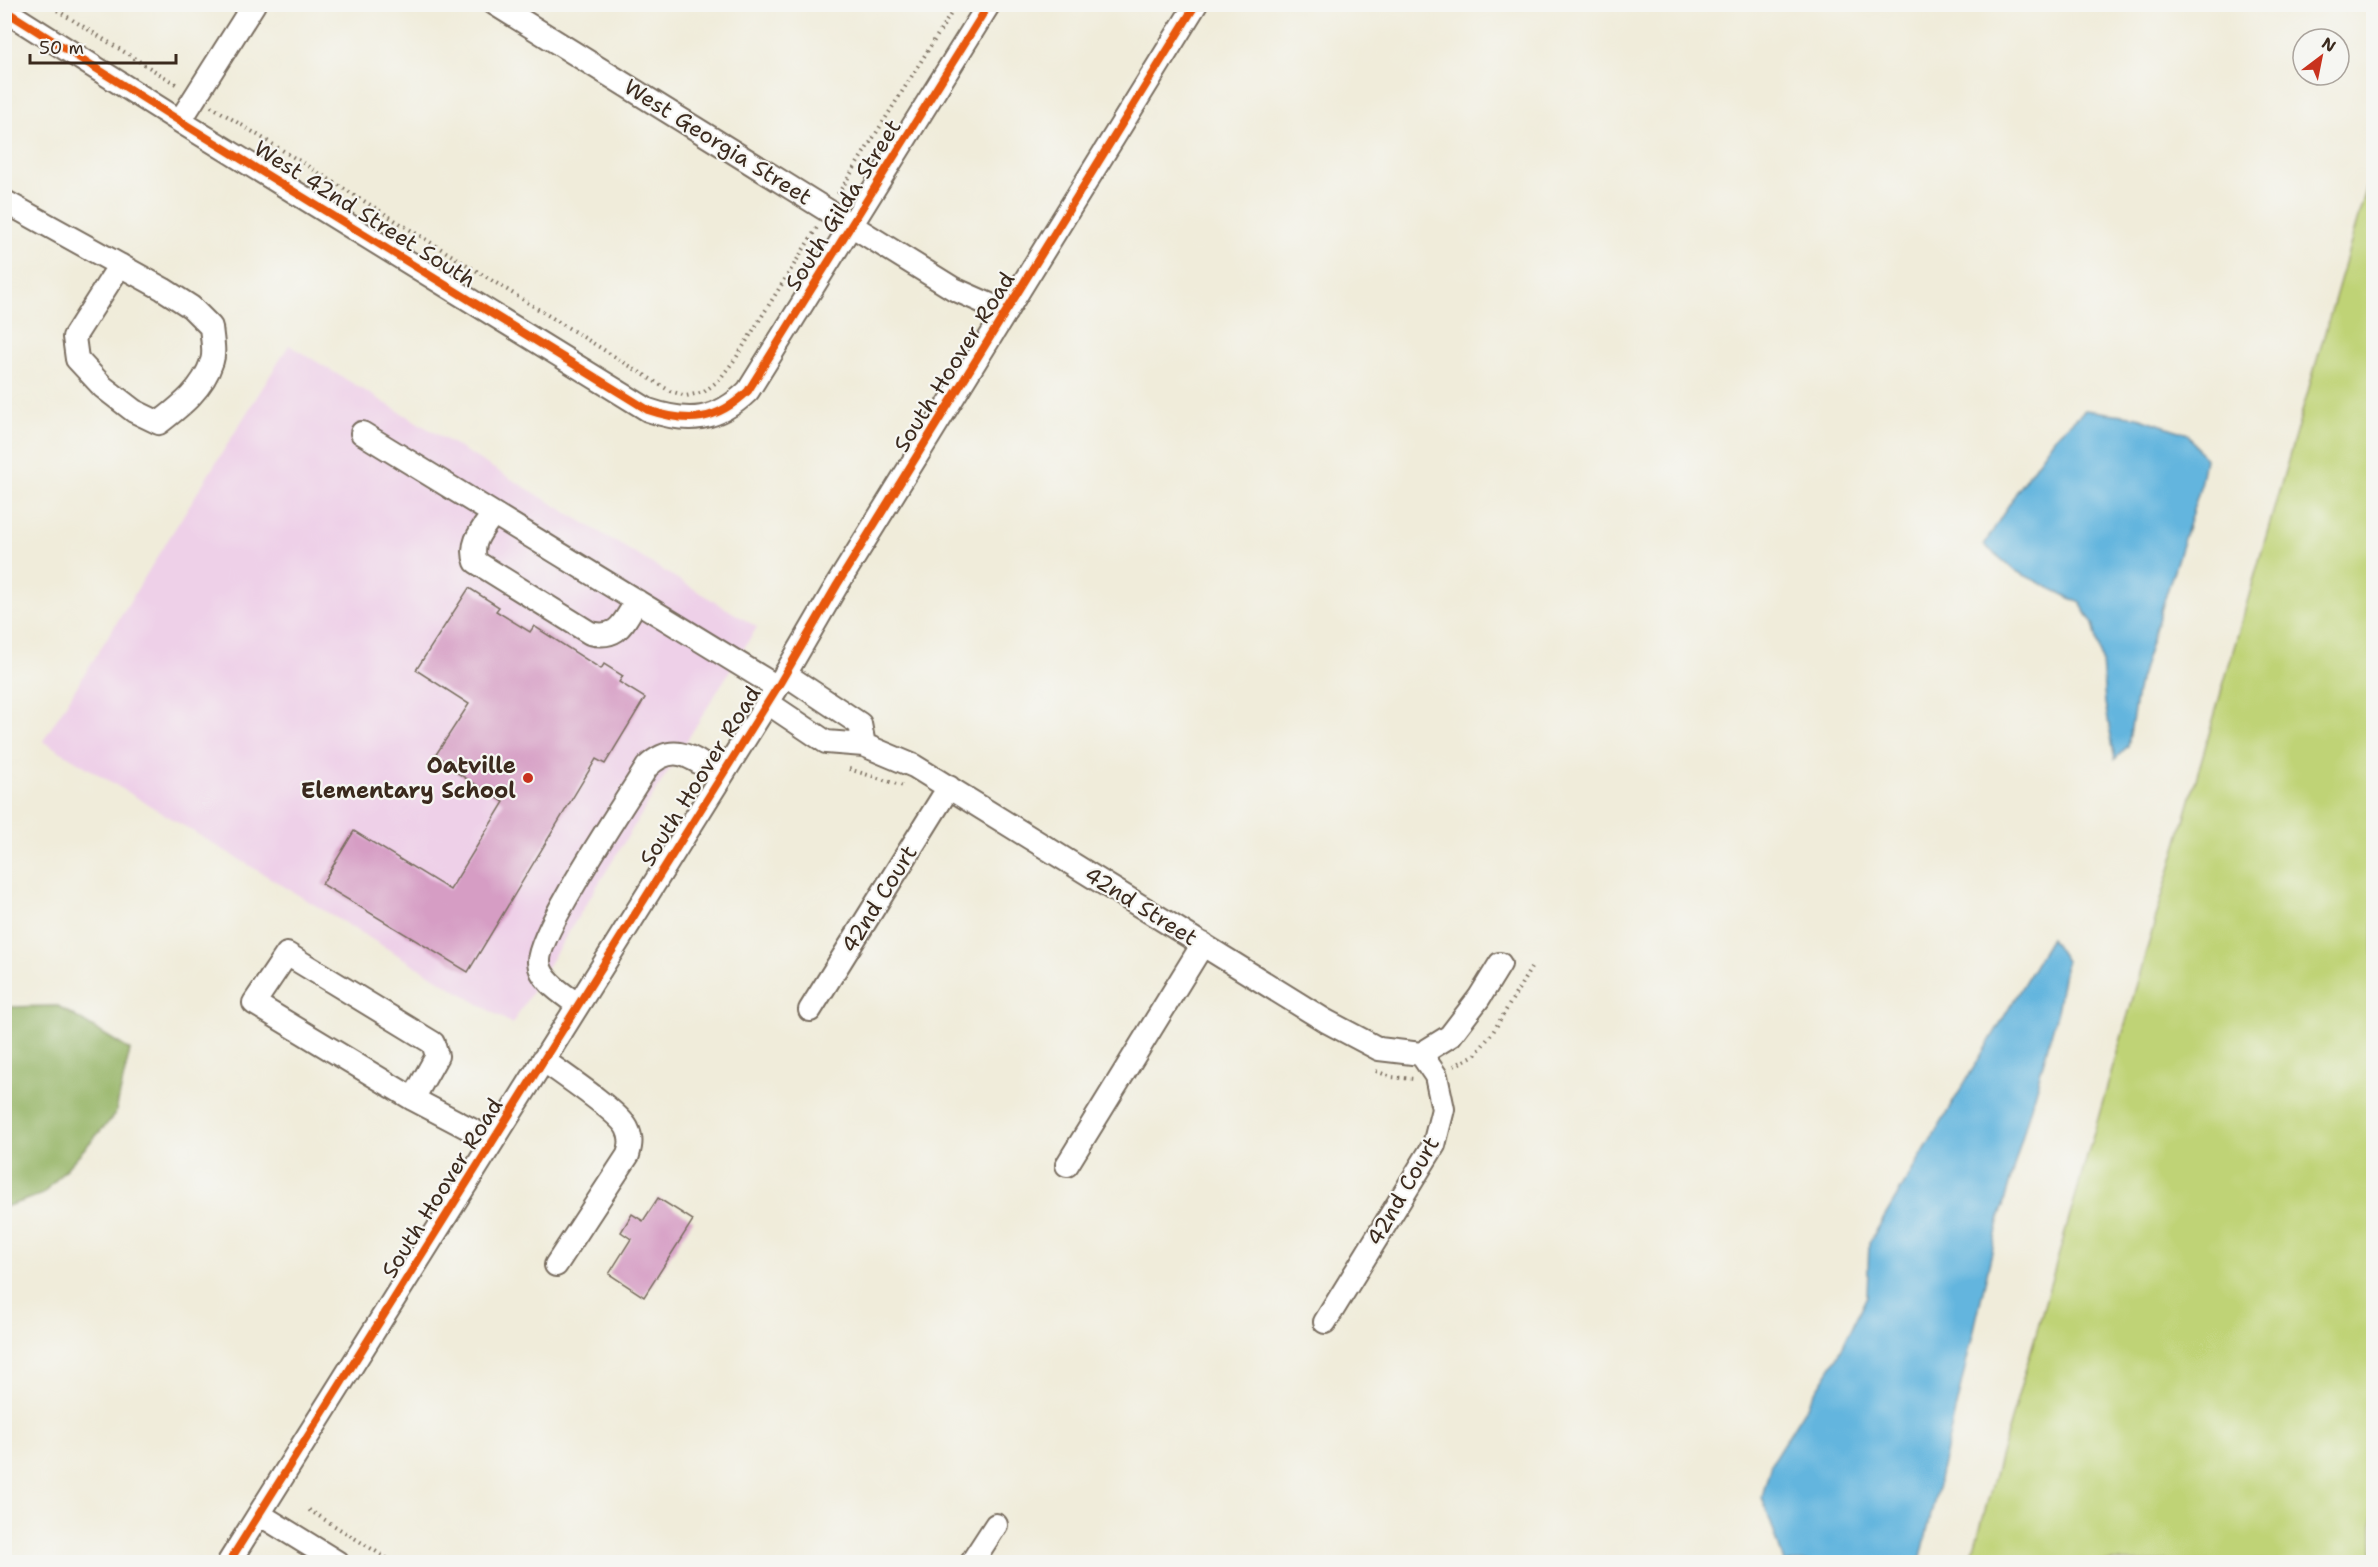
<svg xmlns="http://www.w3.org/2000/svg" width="2378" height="1567" font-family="'Shantell Sans',sans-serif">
<rect width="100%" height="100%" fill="#f6f6f2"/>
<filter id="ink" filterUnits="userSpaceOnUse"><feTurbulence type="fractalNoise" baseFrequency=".0167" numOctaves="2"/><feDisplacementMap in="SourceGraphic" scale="12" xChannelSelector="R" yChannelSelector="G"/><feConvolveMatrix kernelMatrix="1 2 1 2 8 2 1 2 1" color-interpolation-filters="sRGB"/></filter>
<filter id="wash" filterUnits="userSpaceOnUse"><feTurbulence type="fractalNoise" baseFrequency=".008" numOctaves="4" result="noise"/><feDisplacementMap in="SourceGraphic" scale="24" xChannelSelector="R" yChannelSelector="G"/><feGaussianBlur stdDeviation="1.35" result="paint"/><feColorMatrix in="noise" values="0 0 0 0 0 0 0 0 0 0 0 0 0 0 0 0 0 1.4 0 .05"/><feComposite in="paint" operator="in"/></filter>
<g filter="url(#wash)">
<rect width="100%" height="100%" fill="#f0ecda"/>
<path fill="#eed0e8" d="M289,345L757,627L512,1024L43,741Z"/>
<path fill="#bfd376" stroke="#7d7e4a" stroke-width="1.5" d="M2373,166V1562H1970Z"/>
<path fill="#97b567" stroke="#697042" stroke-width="1.5" d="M58,1006L130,1050L115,1115L43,1194L5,1207V1007Z"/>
<path fill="#63b5de" stroke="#4f707e" stroke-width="1.5" d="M2085,410L2138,417L2188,434L2205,459L2199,491L2139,680L2128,746L2115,759L2105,703L2102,661L2093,624L2080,603L2016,571L1984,545L2019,488L2056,436Z
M2051,938L2066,961L2056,1017L2001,1213L1920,1562H1784L1762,1497L1771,1463L1837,1358L1867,1296L1869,1243Z"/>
<g id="blocks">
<path fill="#d69dc4" d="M469,588L499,607L496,611L530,632L534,626L601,669L604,664L623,676L619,682L645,698L605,764L596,759L468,972L322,884L354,831L450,890L504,802L443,764L442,759L435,756L469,704L416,670Z
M658,1198L693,1220L644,1297L609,1274L631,1239L621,1232L632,1214L643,1221Z"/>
</g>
</g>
<g filter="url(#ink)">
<use href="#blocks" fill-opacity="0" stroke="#7a6e60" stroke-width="1.5"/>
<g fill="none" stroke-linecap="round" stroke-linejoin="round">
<defs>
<path id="minor" d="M495,4L954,289L1006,312
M4,10L186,125L648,410C689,424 717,421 748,391L989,4
M180,121L254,4
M4,201L163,289L191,307L211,327C212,338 215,352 212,361C203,389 181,406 159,423L134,411L103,387L77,359L74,337L120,265
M362,433L777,687
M493,514C482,530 469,543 476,562L590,633C619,640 623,622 637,601
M768,703L826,742L864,745L860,724L785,674
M864,745L914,766L1326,1021L1379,1049L1421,1054
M578,1005C565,995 540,981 539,962C537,933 627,800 647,767C675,740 694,759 721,777
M810,1010L949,787
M1421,1054L1450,1036L1479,998L1500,964
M543,1060C561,1073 619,1112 627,1128C632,1138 631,1145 628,1155L556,1265
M413,1099L437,1056L433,1043L287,954L254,1003L413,1099L493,1141
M1067,1165L1203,944
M1325,1322L1434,1145L1443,1109L1436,1076L1421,1054
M259,1514L337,1562
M229,1562L780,683L837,585L1196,4
M972,1562L996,1525"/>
</defs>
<use href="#minor" stroke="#7a6e60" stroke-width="26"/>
<path stroke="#7a6e60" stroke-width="4" stroke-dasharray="1.5 4.5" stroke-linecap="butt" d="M47,4L179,86
M211,106L670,391L686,396L704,392L719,380L736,358L818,226
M838,194L957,4
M849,769L903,786
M1454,1066L1476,1054L1493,1032L1531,968
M1376,1071L1391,1077L1415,1079
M309,1510L393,1562"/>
<use href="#minor" stroke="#fff" stroke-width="22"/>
<defs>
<path id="cycleway" d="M4,10L186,125L648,410C689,424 717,421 748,391L989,4
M229,1562L780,683L837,585L1196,4"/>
</defs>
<use href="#cycleway" stroke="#f6f6f2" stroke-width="11"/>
<use href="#cycleway" stroke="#e8590c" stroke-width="8"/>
</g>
</g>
<circle fill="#c8321e" stroke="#f6f6f2" stroke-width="2" cx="528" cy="778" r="6"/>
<g text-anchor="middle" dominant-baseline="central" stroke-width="4.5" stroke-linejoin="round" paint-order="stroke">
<g font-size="22" fill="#3b2a1e" stroke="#f6f6f2">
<text transform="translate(718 142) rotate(32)">West Georgia Street</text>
<text transform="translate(843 205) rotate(-58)">South Gilda Street</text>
<text transform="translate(365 214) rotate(32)">West 42nd Street South</text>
<text transform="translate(954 362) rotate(-58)">South Hoover Road</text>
<text transform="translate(700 776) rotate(-58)">South Hoover Road</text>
<text transform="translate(879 899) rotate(-58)">42nd Court</text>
<text transform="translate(1141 906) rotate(32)">42nd Street</text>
<text transform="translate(442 1188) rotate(-58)">South Hoover Road</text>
<text transform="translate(1403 1191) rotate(-60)">42nd Court</text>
</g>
<g font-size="22" font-weight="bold" fill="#3b2a1e" stroke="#f6f6f2" text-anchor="end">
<text x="516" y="765">Oatville<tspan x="516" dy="25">Elementary School</tspan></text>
</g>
</g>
<rect width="2378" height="1567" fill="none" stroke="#f6f6f2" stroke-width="24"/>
<g transform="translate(2321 57) rotate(32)"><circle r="28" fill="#f6f6f2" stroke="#aba49d" stroke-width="1.5"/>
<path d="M0-4.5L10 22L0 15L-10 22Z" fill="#c8321e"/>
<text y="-9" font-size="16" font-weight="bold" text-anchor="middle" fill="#3b2a1e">N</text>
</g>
<path d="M30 54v9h146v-9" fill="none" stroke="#3b2a1e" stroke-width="3"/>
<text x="39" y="54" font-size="18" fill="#3b2a1e" stroke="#f6f6f2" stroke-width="4.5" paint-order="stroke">50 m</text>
</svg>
